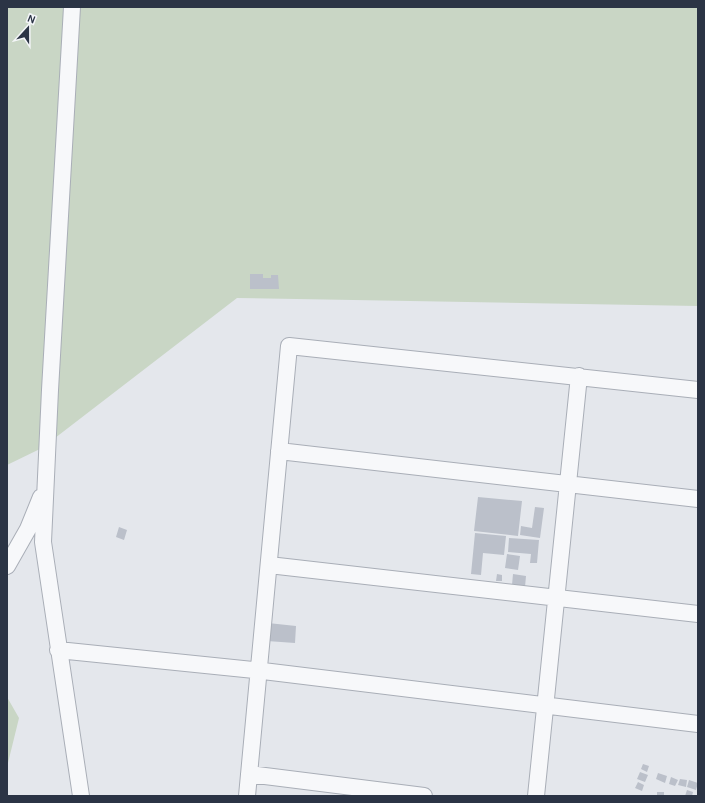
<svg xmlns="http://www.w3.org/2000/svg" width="705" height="803" font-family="Karla,sans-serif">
<rect width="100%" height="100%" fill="#e4e7ec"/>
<path fill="#c9d6c5" d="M7,7H698V306L237,298L42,448L7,465Z
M7,697L19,718L7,767Z"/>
<path fill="#bbc0ca" d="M250,274H263V278H271V275H278L279,289H250Z
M478,497L522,501L518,536L474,531Z
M535,507L544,508L540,538L520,535L521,526L532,528Z
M119,527L127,530L124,540L116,537Z
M475,533L506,536L504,555L483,553L481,575L471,574Z
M509,538L539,540L537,563H530L531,554L508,552Z
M507,554L520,556L518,570L505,568Z
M497,574L502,575V581H496Z
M513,574L526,576L525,587L512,585Z
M268,623L296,626L295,643L267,641Z
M643,764L649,766L647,772L641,769Z
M640,772L648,775L645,782L637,779Z
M658,773L667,776L665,783L656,779Z
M671,777L678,780L675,786L669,784Z
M680,779L687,780L686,787L678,785Z
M689,780L698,783L696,790L687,787Z
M638,782L644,785L642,791L635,788Z
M687,790L693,792L692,796H685Z
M657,792H664V796H657Z"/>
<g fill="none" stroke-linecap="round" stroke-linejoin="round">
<defs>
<path id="minor" d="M72,7L50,390L43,542L81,796
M279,451L698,499
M269,565L698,614
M7,566L28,529L41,497
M58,650L263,671L698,724
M249,774L424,796
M247,796L289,346L698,390
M536,796L579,376"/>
</defs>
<use href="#minor" stroke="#a9aeb7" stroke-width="18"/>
<use href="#minor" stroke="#f7f8fa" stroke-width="16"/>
</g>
<rect width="705" height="803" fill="none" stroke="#2b3445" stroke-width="16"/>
<g transform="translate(28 28) rotate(21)" stroke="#f4f6f9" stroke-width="3" paint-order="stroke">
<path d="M0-3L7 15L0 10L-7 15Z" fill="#2b3445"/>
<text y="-6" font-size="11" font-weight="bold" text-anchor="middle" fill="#2b3445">N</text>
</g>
</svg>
